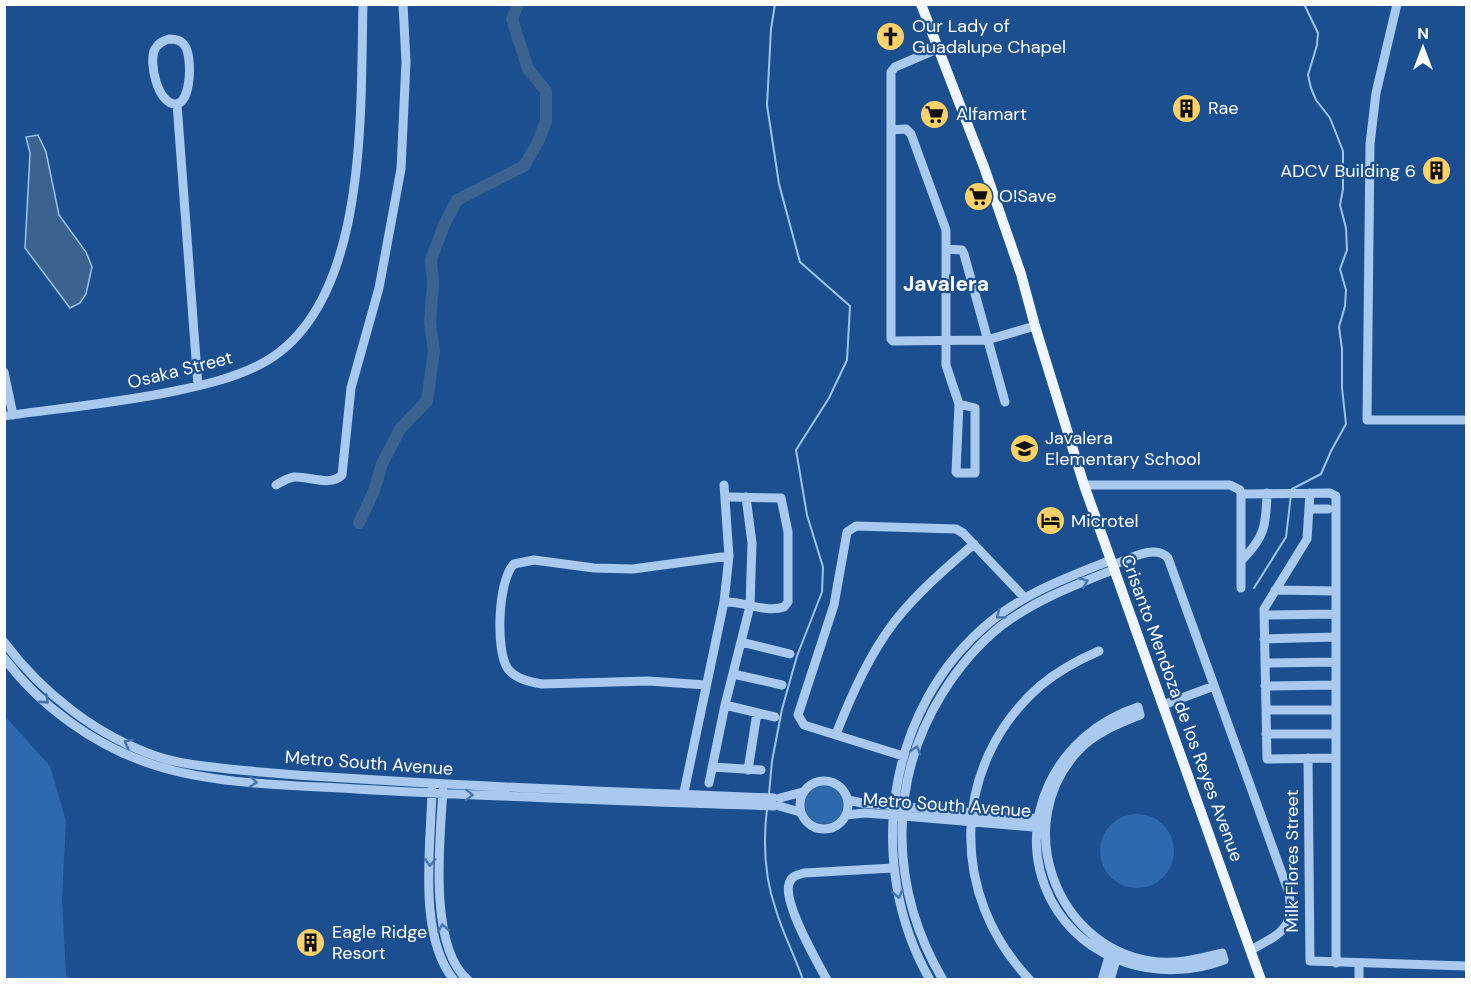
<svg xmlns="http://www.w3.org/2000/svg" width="1471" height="984" font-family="'DM Sans',sans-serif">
<rect width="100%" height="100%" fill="#1b4f8f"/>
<path fill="#2e69ad" d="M4,715L50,766L66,821L62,898L66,975L70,979H5Z
M805 805a19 19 0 1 1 38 0a19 19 0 1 1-38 0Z
M1100 851a37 37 0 1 1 74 0a37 37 0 1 1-74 0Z"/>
<path fill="#3c6290" stroke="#9cc4f0" stroke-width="1.5" d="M38,135L46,152L59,215L86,252L92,267L86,294L80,303L70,308L25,248L30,153L26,137Z"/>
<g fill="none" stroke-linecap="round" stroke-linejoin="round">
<path stroke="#9cc4f0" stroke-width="2" d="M1292,489L1321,474L1331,451L1346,424L1342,388V349L1339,327L1345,306L1346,290L1340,269L1347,250L1346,228L1340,205L1343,189V151L1330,118L1316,100L1311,88L1308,75L1317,45L1318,33L1304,4
M1254,588L1286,537L1291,495
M769,794L772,761L782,709L797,656L822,592L823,567L807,515L796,450L829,398L847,360L850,306L800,262L779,184L767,105L771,29L775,4
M767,809C763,842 765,879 776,910C783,934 795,956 803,980"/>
<path stroke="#3c6290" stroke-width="12" d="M359,523L374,491L382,464L400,429L427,401L434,351L430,323L433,283L431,260L444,225L457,200L524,166L538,142L546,121V91L528,69L512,19L518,4"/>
<path stroke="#a9c9ee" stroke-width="9" d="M1397,4L1376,93L1370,144L1367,420H1466
M169,39C176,39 181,40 185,46C192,56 192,102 176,104C158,105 148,62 155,49C158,43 163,41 169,39Z
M937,49L895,67L891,72V339L893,341L987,340L1035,326
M177,104L198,386
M891,130L906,129L911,134L946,230V365L959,404L956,472L957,473H975V408L959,404
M946,249L962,250L964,254L1005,402
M4,372L13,415
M4,416C62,408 118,403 175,391C204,385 234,378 261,364C370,307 360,110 363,4
M276,485C281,482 288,478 294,477C309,476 330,487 342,475L351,388L379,288L401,169L406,62L403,4
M1084,485H1230L1240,490L1241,494V588
M1310,493L1307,539L1264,609L1267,759L1335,758
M1241,494L1330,493L1336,496V963
M1309,509H1328
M1241,561C1265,537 1266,526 1267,493
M1113,565C1128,560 1155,543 1168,558L1289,893C1295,930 1279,934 1251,950
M1275,590L1336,591
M724,602C744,601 764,613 784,607L788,602V532L781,498L730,497
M1264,615L1336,614
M1264,639L1336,637
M4,642C42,693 98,737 159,757C184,765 212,767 239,770C280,774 321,777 361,779C499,788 637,793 774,798
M741,642L790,654
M4,658C41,707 95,746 154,765C215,785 292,785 356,789C495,797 635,801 774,806
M1265,663L1336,662
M733,674L782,685
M706,685L648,681L542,684C530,682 516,679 508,669C495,651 498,579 514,564L534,560L594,568L633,569L729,556
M1265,686L1336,685
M725,705L775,717
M1163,705L1214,686
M1138,707L1140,715C1118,724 1094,733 1078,751C1011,823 1054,945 1150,961C1175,965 1198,959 1222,953L1224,960C1161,984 1084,963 1051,900C1011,822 1057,733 1138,707Z
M1266,710H1335
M836,734C852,694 869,655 895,621C918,592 946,568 974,544
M1266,734H1335
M903,756L804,725L798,715L834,605L847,532L856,526L956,529L963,533L1025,598
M1308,758L1310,961L1466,966
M712,767L761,770
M748,770L757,713
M800 805a24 24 0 1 1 48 0a24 24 0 1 1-48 0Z
M709,783L725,705L750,606L752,543L746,497
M432,790C431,845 417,935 454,980
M443,790C440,838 428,947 468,980
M683,797L724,602L729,556L724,485
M780,798L803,792
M848,800L862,803L1042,819
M779,806L800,812
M846,815L865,813L892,815L1044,828
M827,980C817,962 783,903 789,884C791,876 797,875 804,873L893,868
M930,980C864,864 886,708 990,622C1026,592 1069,577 1111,560
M943,980C890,890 887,783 942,694C958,668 977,645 1001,626C1035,600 1075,585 1115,569
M1030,980C948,895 951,764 1040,686C1058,671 1078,660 1099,651
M1102,980L1111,950
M1110,980L1118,953
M1359,980V963"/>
<path stroke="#f0f6ff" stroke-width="10" d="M921,4L984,167L1021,274L1035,326L1084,485L1261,980"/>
</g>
<defs><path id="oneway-chevron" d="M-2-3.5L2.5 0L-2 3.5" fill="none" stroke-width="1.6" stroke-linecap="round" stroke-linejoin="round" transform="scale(1.5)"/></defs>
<g stroke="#4674ac">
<use href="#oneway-chevron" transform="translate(1084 582) rotate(-22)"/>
<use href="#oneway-chevron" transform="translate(1000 615) rotate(144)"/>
<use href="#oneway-chevron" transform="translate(45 700) rotate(43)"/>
<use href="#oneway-chevron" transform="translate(128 743) rotate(-154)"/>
<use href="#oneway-chevron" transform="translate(916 750) rotate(-72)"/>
<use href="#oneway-chevron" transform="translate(253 782) rotate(5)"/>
<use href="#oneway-chevron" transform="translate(469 795) rotate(2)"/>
<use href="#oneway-chevron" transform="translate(430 862) rotate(92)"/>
<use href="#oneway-chevron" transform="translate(898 894) rotate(77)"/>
<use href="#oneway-chevron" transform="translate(443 928) rotate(-100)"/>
</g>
<defs>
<symbol id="church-disc" viewBox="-11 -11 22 22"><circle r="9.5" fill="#ffd166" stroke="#1b4f8f"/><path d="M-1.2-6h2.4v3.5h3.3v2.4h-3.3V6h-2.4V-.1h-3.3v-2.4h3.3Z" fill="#111"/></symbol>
<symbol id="building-disc" viewBox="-11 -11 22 22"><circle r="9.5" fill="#ffd166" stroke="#1b4f8f"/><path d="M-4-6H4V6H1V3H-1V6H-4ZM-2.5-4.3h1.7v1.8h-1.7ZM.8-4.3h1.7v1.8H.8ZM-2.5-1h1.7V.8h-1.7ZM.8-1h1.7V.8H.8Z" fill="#111"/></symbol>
<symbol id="supermarket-disc" viewBox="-11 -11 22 22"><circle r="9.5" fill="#ffd166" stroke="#1b4f8f"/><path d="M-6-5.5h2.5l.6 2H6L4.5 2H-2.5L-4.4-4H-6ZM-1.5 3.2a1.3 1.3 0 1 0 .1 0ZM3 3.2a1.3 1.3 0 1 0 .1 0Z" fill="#111"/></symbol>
<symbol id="school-disc" viewBox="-11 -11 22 22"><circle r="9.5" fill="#ffd166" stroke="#1b4f8f"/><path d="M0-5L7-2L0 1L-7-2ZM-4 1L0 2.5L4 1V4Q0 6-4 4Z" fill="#111"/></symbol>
<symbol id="hotel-disc" viewBox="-11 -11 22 22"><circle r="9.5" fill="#ffd166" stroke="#1b4f8f"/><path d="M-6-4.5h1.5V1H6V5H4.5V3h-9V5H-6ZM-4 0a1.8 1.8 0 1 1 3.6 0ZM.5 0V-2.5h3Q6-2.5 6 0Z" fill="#111"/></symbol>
</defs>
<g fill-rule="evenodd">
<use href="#church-disc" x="874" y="20" width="33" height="33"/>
<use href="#building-disc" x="1170" y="92" width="33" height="33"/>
<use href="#supermarket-disc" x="918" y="98" width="33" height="33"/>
<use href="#building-disc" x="1420" y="154" width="33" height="33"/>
<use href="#supermarket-disc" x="962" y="180" width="33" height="33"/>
<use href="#school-disc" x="1008" y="432" width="33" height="33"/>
<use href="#hotel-disc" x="1034" y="504" width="33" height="33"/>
<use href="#building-disc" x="294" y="926" width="33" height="33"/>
</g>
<g text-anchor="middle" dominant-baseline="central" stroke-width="4.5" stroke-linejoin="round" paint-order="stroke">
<g font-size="18" fill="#fff" stroke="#1b4f8f" text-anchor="start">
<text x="912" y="26">Our Lady of<tspan x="912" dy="21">Guadalupe Chapel</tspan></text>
<text x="1208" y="108">Rae</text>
<text x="956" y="114">Alfamart</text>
<text x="1416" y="171" text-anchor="end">ADCV Building 6</text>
<text x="999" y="196">O!Save</text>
<text x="1045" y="438">Javalera<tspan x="1045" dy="21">Elementary School</tspan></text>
<text x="1071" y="521">Microtel</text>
<text x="332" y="932">Eagle Ridge<tspan x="332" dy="21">Resort</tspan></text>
</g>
<g font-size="18" fill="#fff" stroke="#1b4f8f">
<text transform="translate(180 370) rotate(-14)">Osaka Street</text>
<text transform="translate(1182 708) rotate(70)">Crisanto Mendoza de los Reyes Avenue</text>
<text transform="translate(369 763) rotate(4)">Metro South Avenue</text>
<text transform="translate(947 805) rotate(4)">Metro South Avenue</text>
<text transform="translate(1292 861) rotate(-90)">Milk Flores Street</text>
</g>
<g font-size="21" font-weight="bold" fill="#fff" stroke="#1b4f8f">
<text x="946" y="284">Javalera</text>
</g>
</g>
<rect width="1471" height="984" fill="none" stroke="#ffffff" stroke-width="12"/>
<g transform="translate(1423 48)" stroke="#1b4f8f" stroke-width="4.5" paint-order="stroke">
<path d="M0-4.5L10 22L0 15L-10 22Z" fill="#ffffff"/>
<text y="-9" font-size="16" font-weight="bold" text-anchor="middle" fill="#ffffff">N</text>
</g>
</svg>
